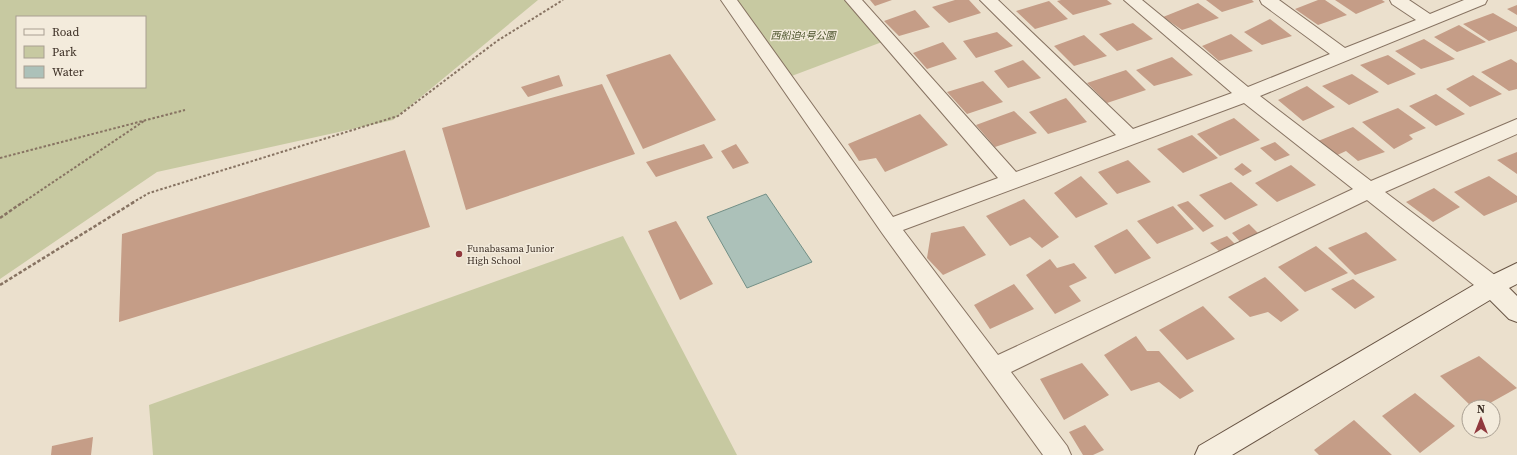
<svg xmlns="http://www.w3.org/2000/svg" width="1517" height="455" font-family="'Source Serif 4','Noto Sans JP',serif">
<rect width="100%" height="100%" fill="#ebe0cd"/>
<path fill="#c7c9a1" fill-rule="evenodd" d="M0,0H538L393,120L157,172L0,279ZM17,17H145V87H17Z
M735,0H846L882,42L789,77Z
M623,236L737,455H153L149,405Z"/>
<path fill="#acc1b9" stroke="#738f86" d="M766,194L812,262L747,288L707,217Z"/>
<path fill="#c59d87" d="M870,0H892L875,6Z
M955,0H969L981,13L949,23L932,7Z
M1061,0H1107L1112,4L1073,15L1057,1Z
M1206,0H1252L1254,2L1222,12Z
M1318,0H1325L1347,15L1318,25L1295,9Z
M1335,0H1382L1385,2L1356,14Z
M1049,1L1068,19L1035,29L1016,11Z
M1198,3L1219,18L1182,30L1163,17Z
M1517,5V15L1507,9Z
M915,10L930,27L899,36L884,21Z
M1493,13L1517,27V31L1489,41L1463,24Z
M1270,19L1292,36L1262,45L1244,32Z
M1133,23L1153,39L1117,51L1099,34Z
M1459,25L1486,42L1457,52L1434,37Z
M997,32L1013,46L976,58L963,41Z
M1231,34L1253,51L1219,61L1202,46Z
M1084,35L1107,56L1074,66L1054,46Z
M1424,39L1455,59L1421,69L1395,51Z
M943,42L957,59L927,69L913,53Z
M670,54L716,120L643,149L606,75Z
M1388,55L1416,74L1388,85L1360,65Z
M1172,57L1193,75L1154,86L1136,70Z
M1511,59L1517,63V89L1509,91L1481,72Z
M1023,60L1041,78L1008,88L994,71Z
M1126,70L1146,90L1107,103L1087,83Z
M1352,74L1379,92L1349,105L1322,86Z
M559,75L563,86L528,97L521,87Z
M1473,75L1502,94L1470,107L1446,89Z
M983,81L1003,102L967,114L947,92Z
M602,84L635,154L466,210L442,128Z
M1307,86L1335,107L1303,121L1278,100Z
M1436,94L1465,114L1436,126L1409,106Z
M1066,98L1087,122L1048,134L1029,112Z
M1398,108L1426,128L1409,135L1413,139L1394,149L1362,122Z
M1014,111L1037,133L995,147L976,125Z
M920,114L948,145L885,172L876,158L859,161L848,144Z
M1234,118L1260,140L1220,156L1197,134Z
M1353,127L1385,152L1358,161L1346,151L1333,157L1318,141Z
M1192,135L1218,158L1183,173L1157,149Z
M1275,142L1290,155L1275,161L1260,148Z
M704,144L713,158L656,177L646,162Z
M736,144L749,163L733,169L721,151Z
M405,150L430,227L119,322L122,234Z
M1517,152V174L1497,160Z
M1128,160L1151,182L1117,194L1098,172Z
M1242,163L1252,171L1243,176L1234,169Z
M1291,165L1316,185L1277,202L1255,183Z
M1081,176L1108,204L1076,218L1054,193Z
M1489,176L1517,196V202L1484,216L1454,192Z
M1231,182L1258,205L1225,220L1199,195Z
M1434,188L1460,207L1433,222L1406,202Z
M1024,199L1059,237L1042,248L1030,237L1010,246L986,216Z
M1188,201L1214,226L1203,232L1177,205Z
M1173,206L1194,229L1157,244L1137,221Z
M676,221L713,284L680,300L648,231Z
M1249,224L1260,235L1243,245L1232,233Z
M964,226L986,255L943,275L927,258L931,233Z
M1127,229L1151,258L1115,274L1094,246Z
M1366,232L1397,260L1355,275L1328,248Z
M1227,236L1237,246L1221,253L1210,243Z
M1316,246L1348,273L1305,292L1278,267Z
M1050,259L1057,268L1074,263L1087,278L1069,286L1081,301L1055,314L1026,275Z
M1265,277L1299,310L1281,322L1268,312L1250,317L1228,297Z
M1353,279L1375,297L1355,309L1331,289Z
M1014,284L1034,309L990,329L974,305Z
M1203,306L1235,339L1187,360L1159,330Z
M1136,336L1147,351H1159L1194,391L1180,399L1159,382L1131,391L1104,355Z
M1479,356L1517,388L1483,407H1472L1440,376Z
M1082,363L1109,395L1064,420L1040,379Z
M1415,393L1455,426L1420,453L1382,416Z
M1354,420L1392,455H1319L1314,450Z
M1085,425L1104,450L1093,455H1083L1069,432Z
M93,437L91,455H51L52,446Z"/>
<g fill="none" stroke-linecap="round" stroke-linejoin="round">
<defs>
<path id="street" d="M721,0H737L893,217L998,178L845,0H862L1016,172L1116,135L980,0H998L1133,129L1232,93L1124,0H1142L1248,87L1330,54L1262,4L1260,0H1279L1345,48L1416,20L1392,4L1390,0H1409L1430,14L1464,0H1487L1485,4L1260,96L1371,181L1517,119V134L1385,192L1500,279L1503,286L1500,293L1492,295L1484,293L1367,200L1011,372L1067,446L1071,455H1043L882,233ZM1244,103L1353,189L998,355L903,230Z"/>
<path id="secondary" d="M1517,263V284L1509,288L1517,296V322L1509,319L1490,300L1232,455H1195L1199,446L1484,279Z"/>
</defs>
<use href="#street" stroke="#877362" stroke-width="2"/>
<use href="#secondary" stroke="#695545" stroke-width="2"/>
<path stroke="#877362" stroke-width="2" stroke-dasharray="2.5 2" stroke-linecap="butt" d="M0,158L185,110
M22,203L144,121
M132,203L149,193L398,116L497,41L563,0"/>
<path stroke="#877362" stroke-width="2.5" stroke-dasharray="3.5 2" stroke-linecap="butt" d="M0,218L23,202
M0,285L134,202"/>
<use href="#street" fill="#f6eedf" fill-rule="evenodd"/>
<use href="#secondary" fill="#f6eedf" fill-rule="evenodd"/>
</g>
<circle fill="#90383d" stroke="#f3ebdc" stroke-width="1.5" cx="459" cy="254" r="4"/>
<g text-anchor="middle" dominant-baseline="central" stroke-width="3" stroke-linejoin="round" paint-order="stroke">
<g font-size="10" font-style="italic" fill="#4c542c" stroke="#f3ebdc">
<text x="803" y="35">西船迫4号公園</text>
</g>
<g font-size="10" fill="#3a2d23" stroke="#f3ebdc" text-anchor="start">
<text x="467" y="248">Funabasama Junior<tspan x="467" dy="12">High School</tspan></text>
</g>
</g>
<rect x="16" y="16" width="130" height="72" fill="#f3ebdc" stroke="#a99f92"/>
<rect x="24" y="29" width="20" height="6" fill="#f6eedf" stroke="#a99f92"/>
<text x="52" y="36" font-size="12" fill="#3a2d23">Road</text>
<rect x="24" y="46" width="20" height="12" fill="#c7c9a1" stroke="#a99f92"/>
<text x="52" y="56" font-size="12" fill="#3a2d23">Park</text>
<rect x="24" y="66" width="20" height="12" fill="#acc1b9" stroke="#a99f92"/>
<text x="52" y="76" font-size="12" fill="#3a2d23">Water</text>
<g transform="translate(1481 419)"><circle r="19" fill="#f3ebdc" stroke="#a99f92"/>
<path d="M0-3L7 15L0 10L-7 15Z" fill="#90383d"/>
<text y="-6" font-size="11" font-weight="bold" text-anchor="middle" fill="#3a2d23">N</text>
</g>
</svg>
